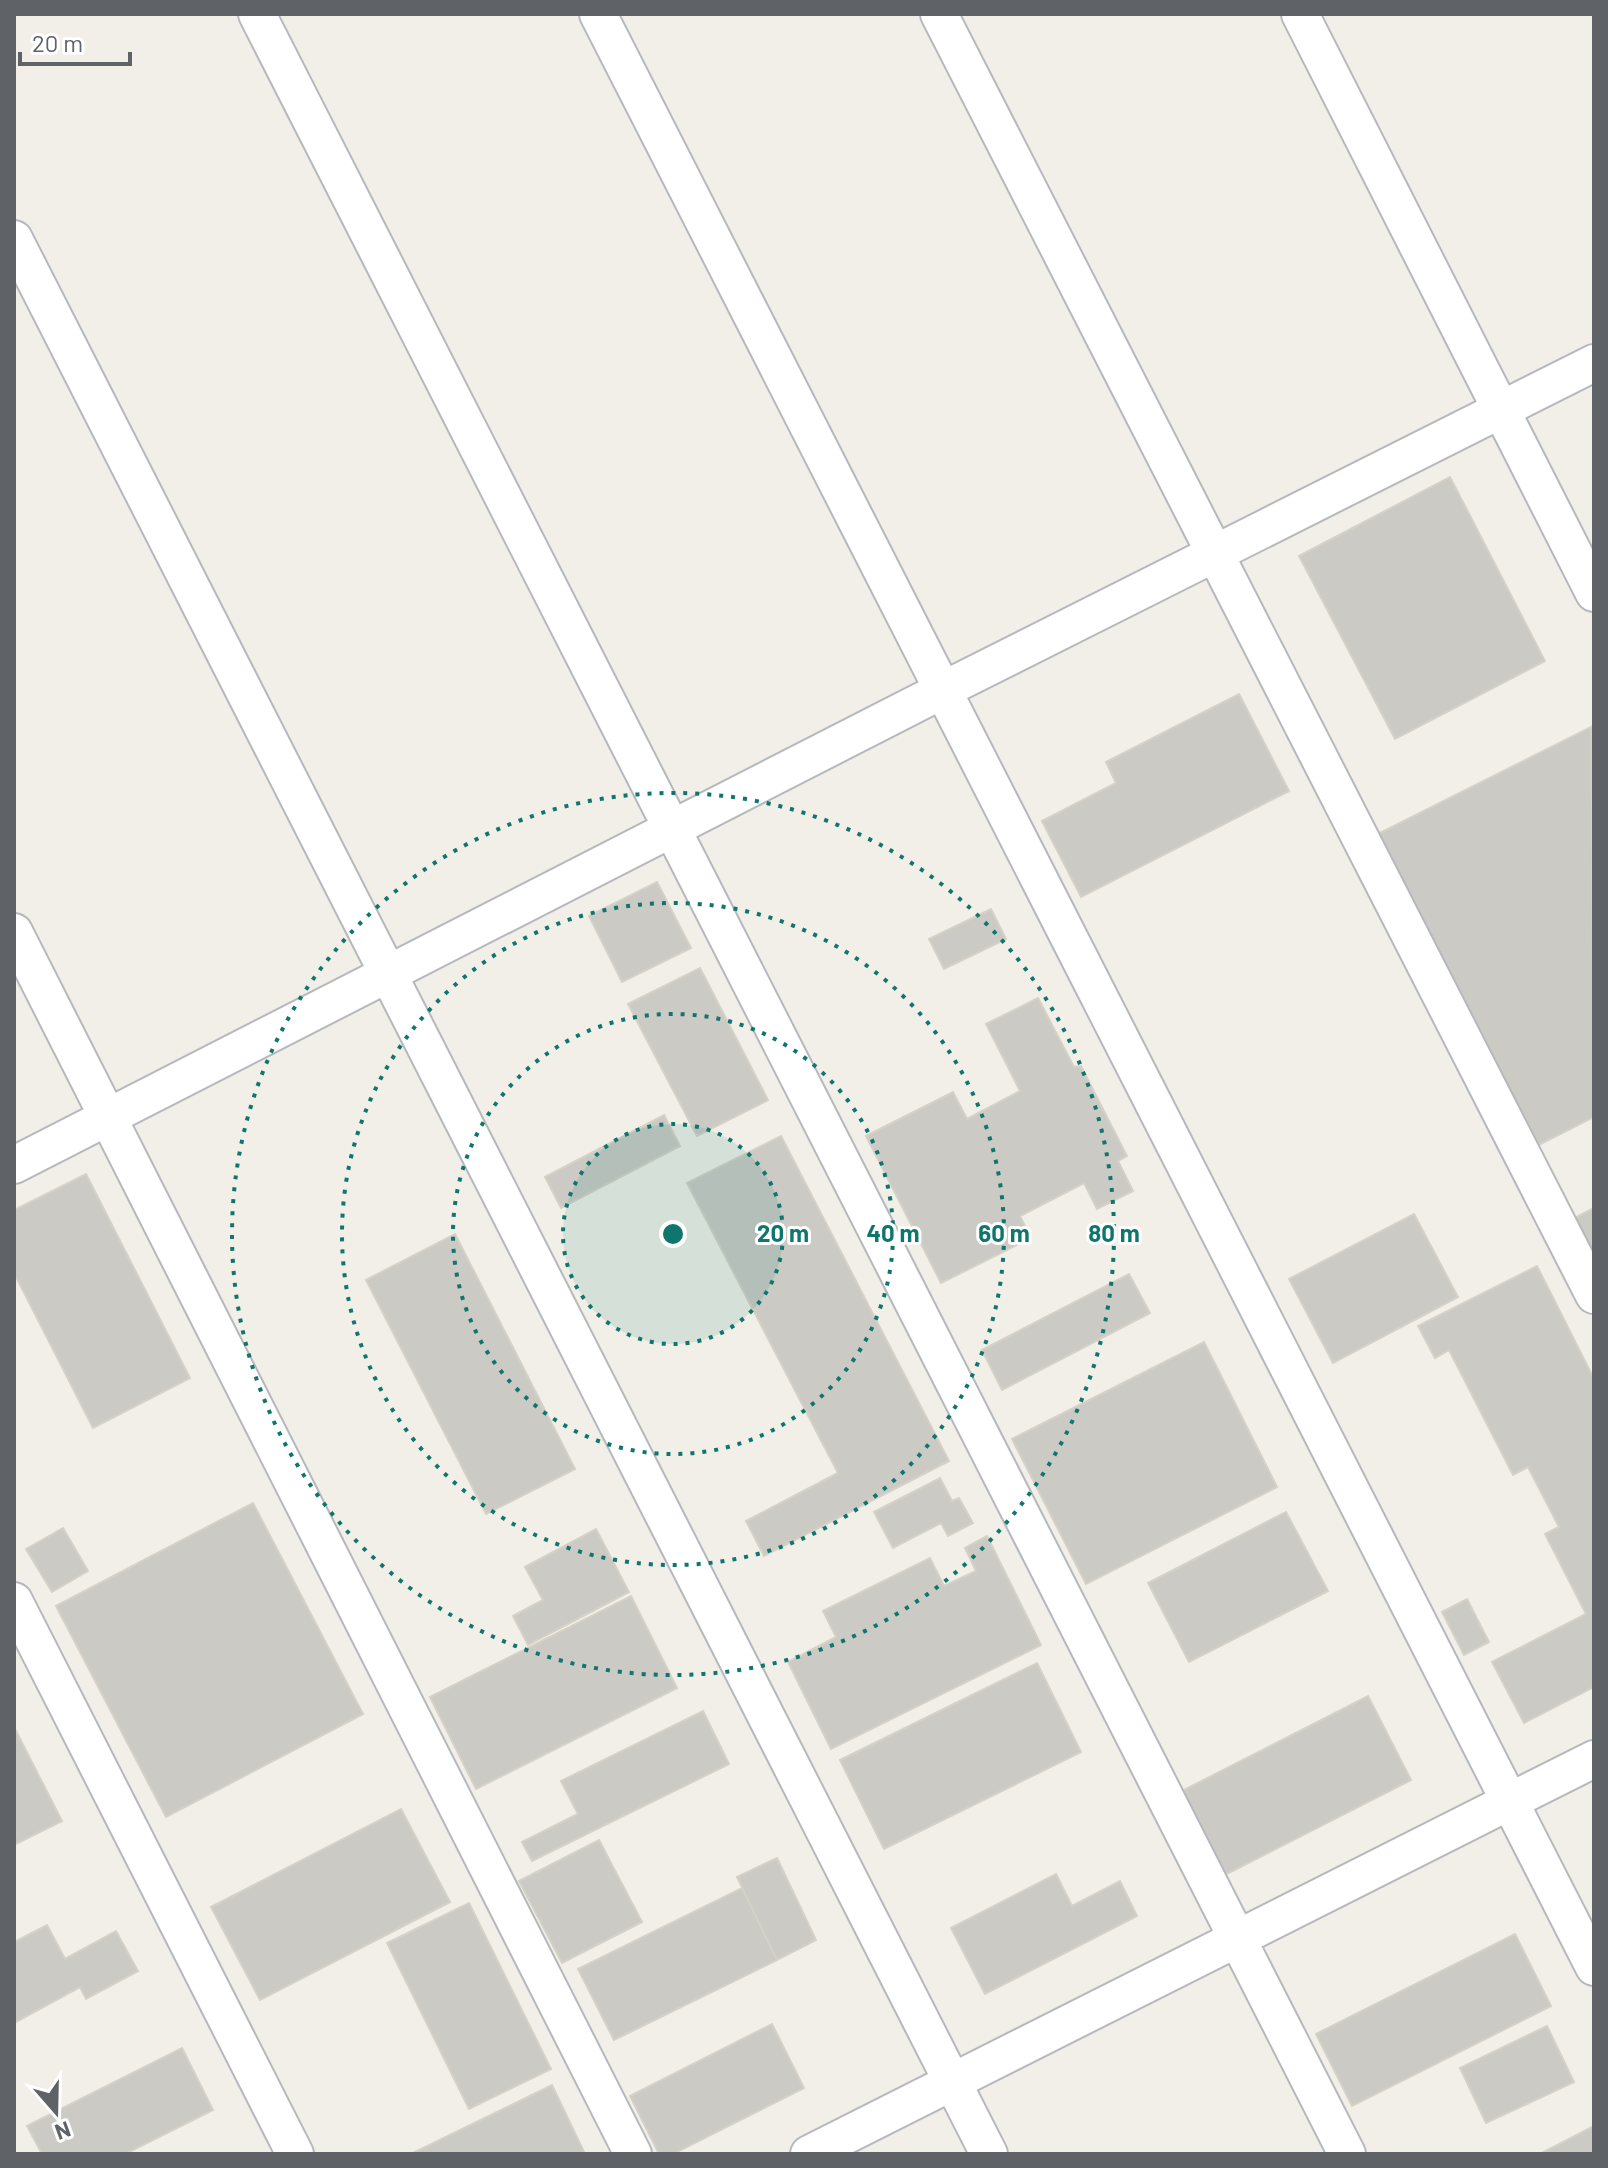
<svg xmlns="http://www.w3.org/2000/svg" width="1608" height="2168" font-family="Barlow,sans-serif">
<rect width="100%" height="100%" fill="#f1efe8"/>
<path fill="#cccac5" stroke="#d6d1c6" stroke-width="2" d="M1450,477L1545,661L1395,739L1299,556Z
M1239,694L1289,791L1081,897L1042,821L1116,783L1106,762Z
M1591,727L1594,1117L1535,1147L1378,834Z
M657,882L691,948L622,982L589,916Z
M991,909L1006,939L944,969L929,939Z
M700,968L768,1100L697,1136L628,1004Z
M1038,998L1074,1067L1081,1066L1127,1156L1118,1161L1133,1191L1097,1209L1084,1183L1020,1216L1031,1238L941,1283L866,1136L953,1092L967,1119L1020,1091L986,1024Z
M664,1115L680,1146L561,1208L545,1177Z
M781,1136L949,1461L764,1556L746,1521L838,1473L687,1183Z
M86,1174L190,1378L93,1428L14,1273V1210Z
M1594,1208V1270L1569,1221Z
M1414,1214L1458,1297L1333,1363L1289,1279Z
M455,1234L575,1469L486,1514L366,1280Z
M1537,1266L1594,1379V1687L1524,1723L1492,1662L1586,1614L1545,1534L1559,1527L1528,1467L1513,1475L1449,1350L1435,1358L1418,1326Z
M1129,1274L1150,1313L1002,1390L982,1350Z
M1204,1342L1277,1487L1086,1584L1012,1439Z
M940,1478L952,1501L959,1498L973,1523L948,1536L941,1523L893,1548L874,1512Z
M253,1503L363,1714L166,1817L56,1606Z
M1286,1512L1328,1591L1189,1662L1148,1583Z
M63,1528L88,1571L52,1592L26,1549Z
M596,1529L629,1592L528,1645L513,1616L543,1600L525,1567Z
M987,1536L1041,1645L831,1749L788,1662L836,1637L823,1611L930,1558L944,1586L976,1571L965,1548Z
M631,1596L677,1688L476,1789L430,1697Z
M1467,1599L1489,1642L1464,1655L1442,1612Z
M1037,1663L1081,1752L884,1849L840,1760Z
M1368,1696L1411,1780L1223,1876L1180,1792Z
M703,1711L729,1764L532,1861L522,1842L578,1814L561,1781Z
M14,1727L62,1821L14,1845Z
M401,1809L450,1902L260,2000L211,1907Z
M599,1840L642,1922L562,1963L519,1881Z
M777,1858L816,1940L777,1960L737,1877Z
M1056,1874L1072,1906L1120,1881L1137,1916L985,1994L951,1928Z
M742,1888L777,1960L614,2040L578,1969Z
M469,1903L551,2069L469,2109L387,1943Z
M47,1925L65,1959L116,1931L138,1971L86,1999L80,1987L14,2023V1942Z
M1515,1934L1551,2006L1352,2106L1316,2034Z
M772,2024L804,2088L673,2154H659L630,2096Z
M1547,2026L1574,2082L1486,2123L1460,2068Z
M182,2048L213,2110L125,2154H42L27,2126Z
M552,2085L585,2154H411Z
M1594,2126V2154H1540Z"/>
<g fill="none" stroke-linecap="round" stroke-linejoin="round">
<defs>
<path id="minor" d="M257,14L1347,2154
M598,14L1594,1967
M939,14L1594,1295
M1300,14L1594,593
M14,239L989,2154
M14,932L633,2154
M14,1165L943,690L1594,363
M14,1601L295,2154
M809,2154L1594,1759"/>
</defs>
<use href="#minor" stroke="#b5b8bc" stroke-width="40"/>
<use href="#minor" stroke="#fff" stroke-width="36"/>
</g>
<circle cx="673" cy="1234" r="110" fill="#0f766e" fill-opacity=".12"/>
<g fill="none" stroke="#0f766e" stroke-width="4" stroke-dasharray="4 8">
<circle cx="673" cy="1234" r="110"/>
<circle cx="673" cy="1234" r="220"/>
<circle cx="673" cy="1234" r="331"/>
<circle cx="673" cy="1234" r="441"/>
</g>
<circle cx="673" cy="1234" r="12" fill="#0f766e" stroke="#fff" stroke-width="4"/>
<g font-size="24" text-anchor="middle" font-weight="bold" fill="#0f766e" stroke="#fff" stroke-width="6" stroke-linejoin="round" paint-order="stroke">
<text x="783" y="1242">20 m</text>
<text x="893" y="1242">40 m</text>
<text x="1004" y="1242">60 m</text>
<text x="1114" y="1242">80 m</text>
</g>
<rect width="1608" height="2168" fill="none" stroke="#5f6368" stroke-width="32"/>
<g transform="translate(56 2112) rotate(160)" stroke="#ffffff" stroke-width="6" paint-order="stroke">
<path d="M0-6L14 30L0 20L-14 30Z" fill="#5f6368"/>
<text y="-12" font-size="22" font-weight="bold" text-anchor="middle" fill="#5f6368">N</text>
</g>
<path d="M20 52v12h110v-12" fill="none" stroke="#5f6368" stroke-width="4"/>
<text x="32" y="52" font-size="24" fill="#5f6368" stroke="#ffffff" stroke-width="6" paint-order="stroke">20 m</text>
</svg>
